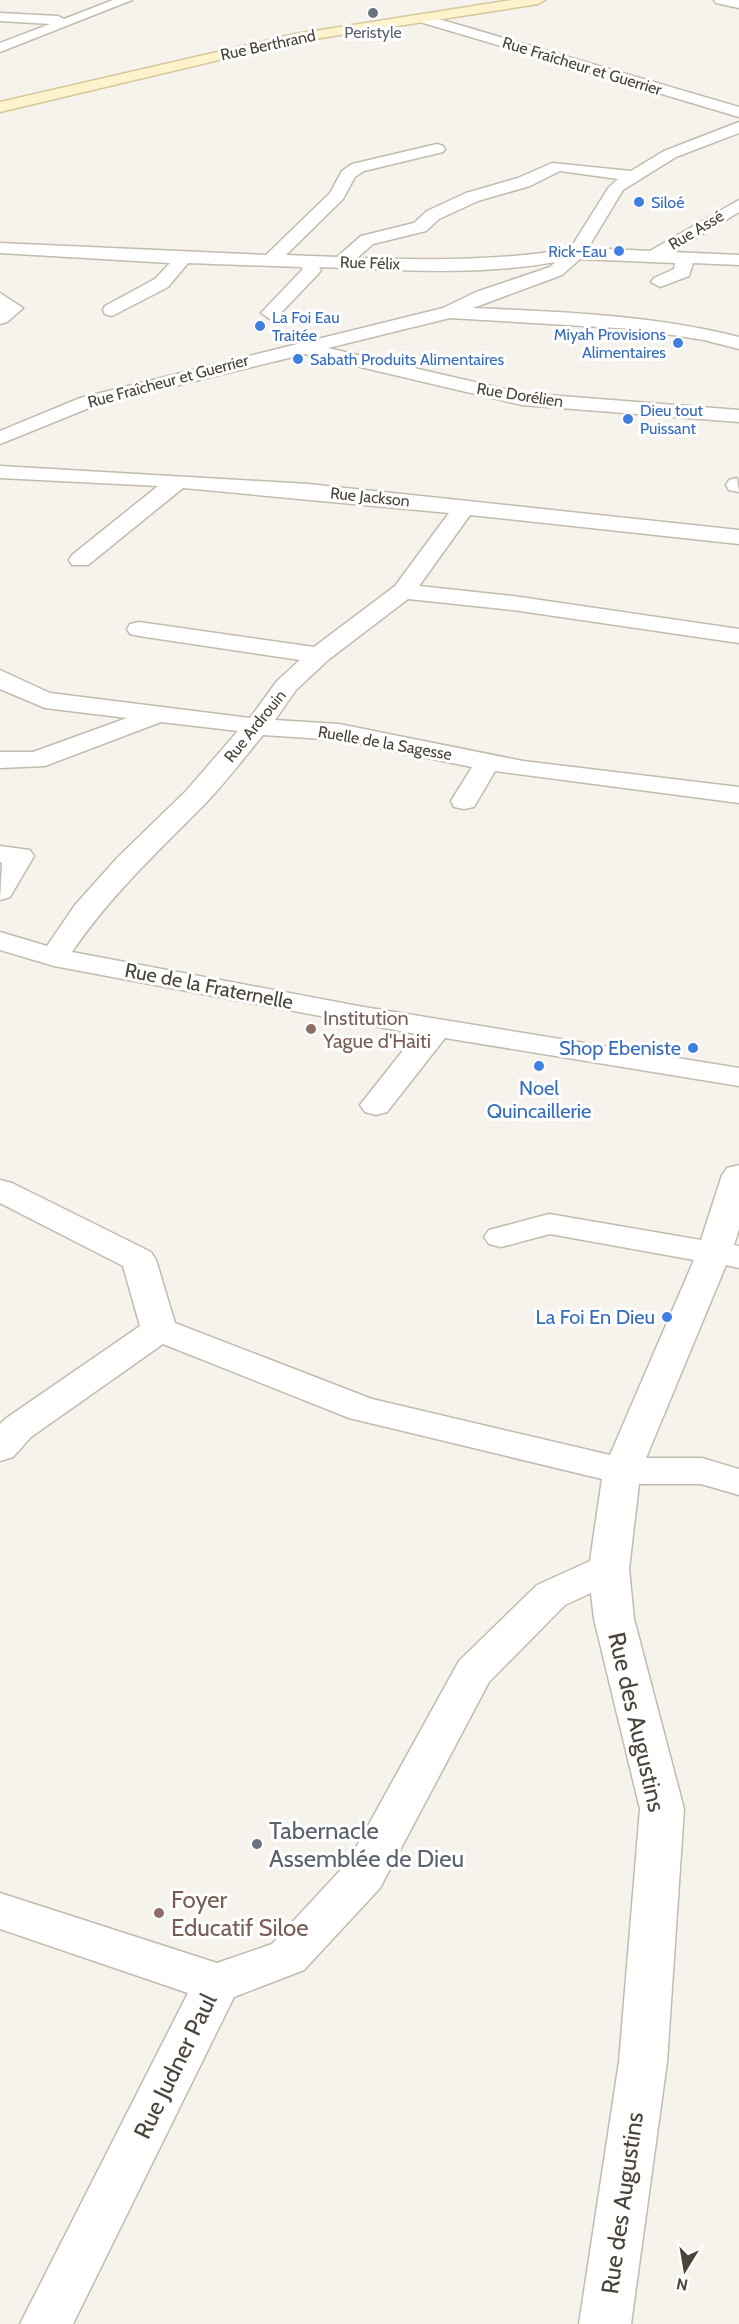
<svg xmlns="http://www.w3.org/2000/svg" width="739" height="2324" font-family="Cabin,sans-serif">
<rect width="100%" height="100%" fill="#f6f3ec"/>
<g fill="none" stroke-linecap="round" stroke-linejoin="round">
<defs>
<path id="street" d="M113,0H132L0,52V43L50,24L0,21V13L58,16L64,19Z
M714,0H739V8L716,3Z
M425,15L739,107V117L420,22V16Z
M739,122V133L676,157L623,190L588,248L650,251L739,200V212L673,252L739,255V265L693,263L689,276L660,287L651,282L654,278L674,269L675,263L580,259L562,275L473,308C563,312 651,315 739,337V349L704,340L634,329L450,318L328,348L522,393L739,410V422L522,405L305,354L94,406L0,444V431L80,398L443,308L476,292L550,267L555,262C477,276 398,270 319,267L321,270L318,274L277,317L270,319L261,313L303,269L301,267L188,263L168,287L112,316L105,314L103,310L105,306L155,279L170,263L0,253V243L266,255L330,193L342,171L352,164L437,144L443,146L445,149L443,152L364,171L355,177L343,199L286,255L337,257L361,236L414,223L427,211L466,193L518,178L552,163L631,171L664,151ZM560,171L618,179L609,187L570,249C499,261 429,260 357,258L373,244L426,231L439,219L478,201L530,186Z
M0,293L23,308L7,322L0,324Z
M0,466L308,484L739,530V544L470,515L419,586L513,596L739,629V643L513,610L408,599L328,660L296,690L275,720L339,724L523,761L739,787V803L495,771L474,807L464,809L454,807L451,801L472,767L339,740L263,735C244,758 225,783 204,805C157,852 110,896 72,952L358,1006L739,1068V1086L445,1038L387,1112L376,1115L365,1112L360,1105L416,1034L54,966L0,950V932L47,946L75,905L117,858L186,791L238,731L161,722L45,766L0,768V752H33L127,718L45,708L0,689V670L50,693L250,718L277,681L300,660L139,636L130,634L127,629L130,624L139,622L314,647L395,586L449,513L183,488L88,565H72L69,560L72,555L158,486L0,478Z
M737,478L739,492L729,490L726,485L729,480Z
M0,846L30,850L34,856L10,897L0,900L2,863L0,862Z
M739,1165V1229L734,1245L739,1246V1268L726,1265L646,1458H702L739,1469V1495L701,1484H639L629,1569L634,1619L684,1809L667,2062L631,2324H579L619,2062L640,1809L594,1619L591,1593L565,1605L489,1682L380,1888L304,1970L234,1997L73,2324H20L188,1993L0,1929V1893L217,1963L272,1944L348,1862L459,1661L537,1585L590,1561L602,1479L349,1418L163,1344L31,1437L13,1457L0,1461V1424L5,1419L140,1326L123,1266L0,1203V1180L12,1183L151,1252L156,1260L175,1323L372,1399L610,1455L694,1260L550,1234L501,1247L489,1244L484,1237L489,1230L549,1214L701,1240L722,1175L727,1168Z"/>
<path id="secondary" d="M512,0H545L538,4L295,42L0,112V102L295,34Z"/>
</defs>
<use href="#street" stroke="#c2bbae" stroke-width="3"/>
<use href="#secondary" stroke="#d6c79b" stroke-width="3"/>
<use href="#street" fill="#fff" fill-rule="evenodd"/>
<use href="#secondary" fill="#fff3cd" fill-rule="evenodd"/>
</g>
<g fill="#6b7280" stroke="#fff" stroke-width="2">
<circle cx="373" cy="13" r="6"/>
<circle cx="257" cy="1844" r="6"/>
</g>
<g fill="#3f7fe0" stroke="#fff" stroke-width="2">
<circle cx="639" cy="202" r="6"/>
<circle cx="619" cy="251" r="6"/>
<circle cx="260" cy="326" r="6"/>
<circle cx="678" cy="343" r="6"/>
<circle cx="298" cy="359" r="6"/>
<circle cx="628" cy="419" r="6"/>
<circle cx="693" cy="1048" r="6"/>
<circle cx="539" cy="1066" r="6"/>
<circle cx="667" cy="1317" r="6"/>
</g>
<g fill="#8d6e63" stroke="#fff" stroke-width="2">
<circle cx="311" cy="1029" r="6"/>
<circle cx="159" cy="1913" r="6"/>
</g>
<g text-anchor="middle" dominant-baseline="central" stroke-width="6" stroke-linejoin="round" paint-order="stroke">
<g font-size="16" fill="#5b616d" stroke="#fff">
<text x="373" y="32">Peristyle</text>
</g>
<g font-size="16" fill="#4b4439" stroke="#fff">
<text transform="translate(268 45) rotate(-12)">Rue Berthrand</text>
<text transform="translate(582 66) rotate(17)">Rue Fraîcheur et Guerrier</text>
<text transform="translate(696 230) rotate(-31)">Rue Assé</text>
<text transform="translate(370 263) rotate(2)">Rue Félix</text>
<text transform="translate(168 381) rotate(-15)">Rue Fraîcheur et Guerrier</text>
<text transform="translate(520 395) rotate(9)">Rue Dorélien</text>
<text transform="translate(370 497) rotate(6)">Rue Jackson</text>
<text transform="translate(255 726) rotate(-51)">Rue Ardrouin</text>
<text transform="translate(385 743) rotate(10)">Ruelle de la Sagesse</text>
</g>
<g font-size="16" fill="#366cbe" stroke="#fff" text-anchor="start">
<text x="651" y="202">Siloé</text>
<text x="607" y="251" text-anchor="end">Rick-Eau</text>
<text x="272" y="317">La Foi Eau<tspan x="272" dy="18">Traitée</tspan></text>
<text x="666" y="334" text-anchor="end">Miyah Provisions<tspan x="666" dy="18">Alimentaires</tspan></text>
<text x="310" y="359">Sabath Produits Alimentaires</text>
<text x="640" y="410">Dieu tout<tspan x="640" dy="18">Puissant</tspan></text>
</g>
<g font-size="20" fill="#4b4439" stroke="#fff">
<text transform="translate(209 986) rotate(11)">Rue de la Fraternelle</text>
</g>
<g font-size="20" fill="#785e54" stroke="#fff" text-anchor="start">
<text x="323" y="1018">Institution<tspan x="323" dy="23">Yague d'Haiti</tspan></text>
</g>
<g font-size="20" fill="#366cbe" stroke="#fff" text-anchor="end">
<text x="681" y="1048">Shop Ebeniste</text>
<text x="539" y="1088" text-anchor="middle">Noel<tspan x="539" dy="23">Quincaillerie</tspan></text>
<text x="655" y="1317">La Foi En Dieu</text>
</g>
<g font-size="24" fill="#4b4439" stroke="#fff">
<text transform="translate(637 1722) rotate(77)">Rue des Augustins</text>
<text transform="translate(175 2066) rotate(-64)">Rue Judner Paul</text>
<text transform="translate(622 2203) rotate(-82)">Rue des Augustins</text>
</g>
<g font-size="24" fill="#5b616d" stroke="#fff" text-anchor="start">
<text x="269" y="1830">Tabernacle<tspan x="269" dy="28">Assemblée de Dieu</tspan></text>
</g>
<g font-size="24" fill="#785e54" stroke="#fff" text-anchor="start">
<text x="171" y="1899">Foyer<tspan x="171" dy="28">Educatif Siloe</tspan></text>
</g>
</g>
<g transform="translate(685 2270) rotate(191)" stroke="#ffffff" stroke-width="4.5" paint-order="stroke">
<path d="M0-4.5L10 22L0 15L-10 22Z" fill="#4b4439"/>
<text y="-9" font-size="16" font-weight="bold" text-anchor="middle" fill="#4b4439">N</text>
</g>
</svg>
